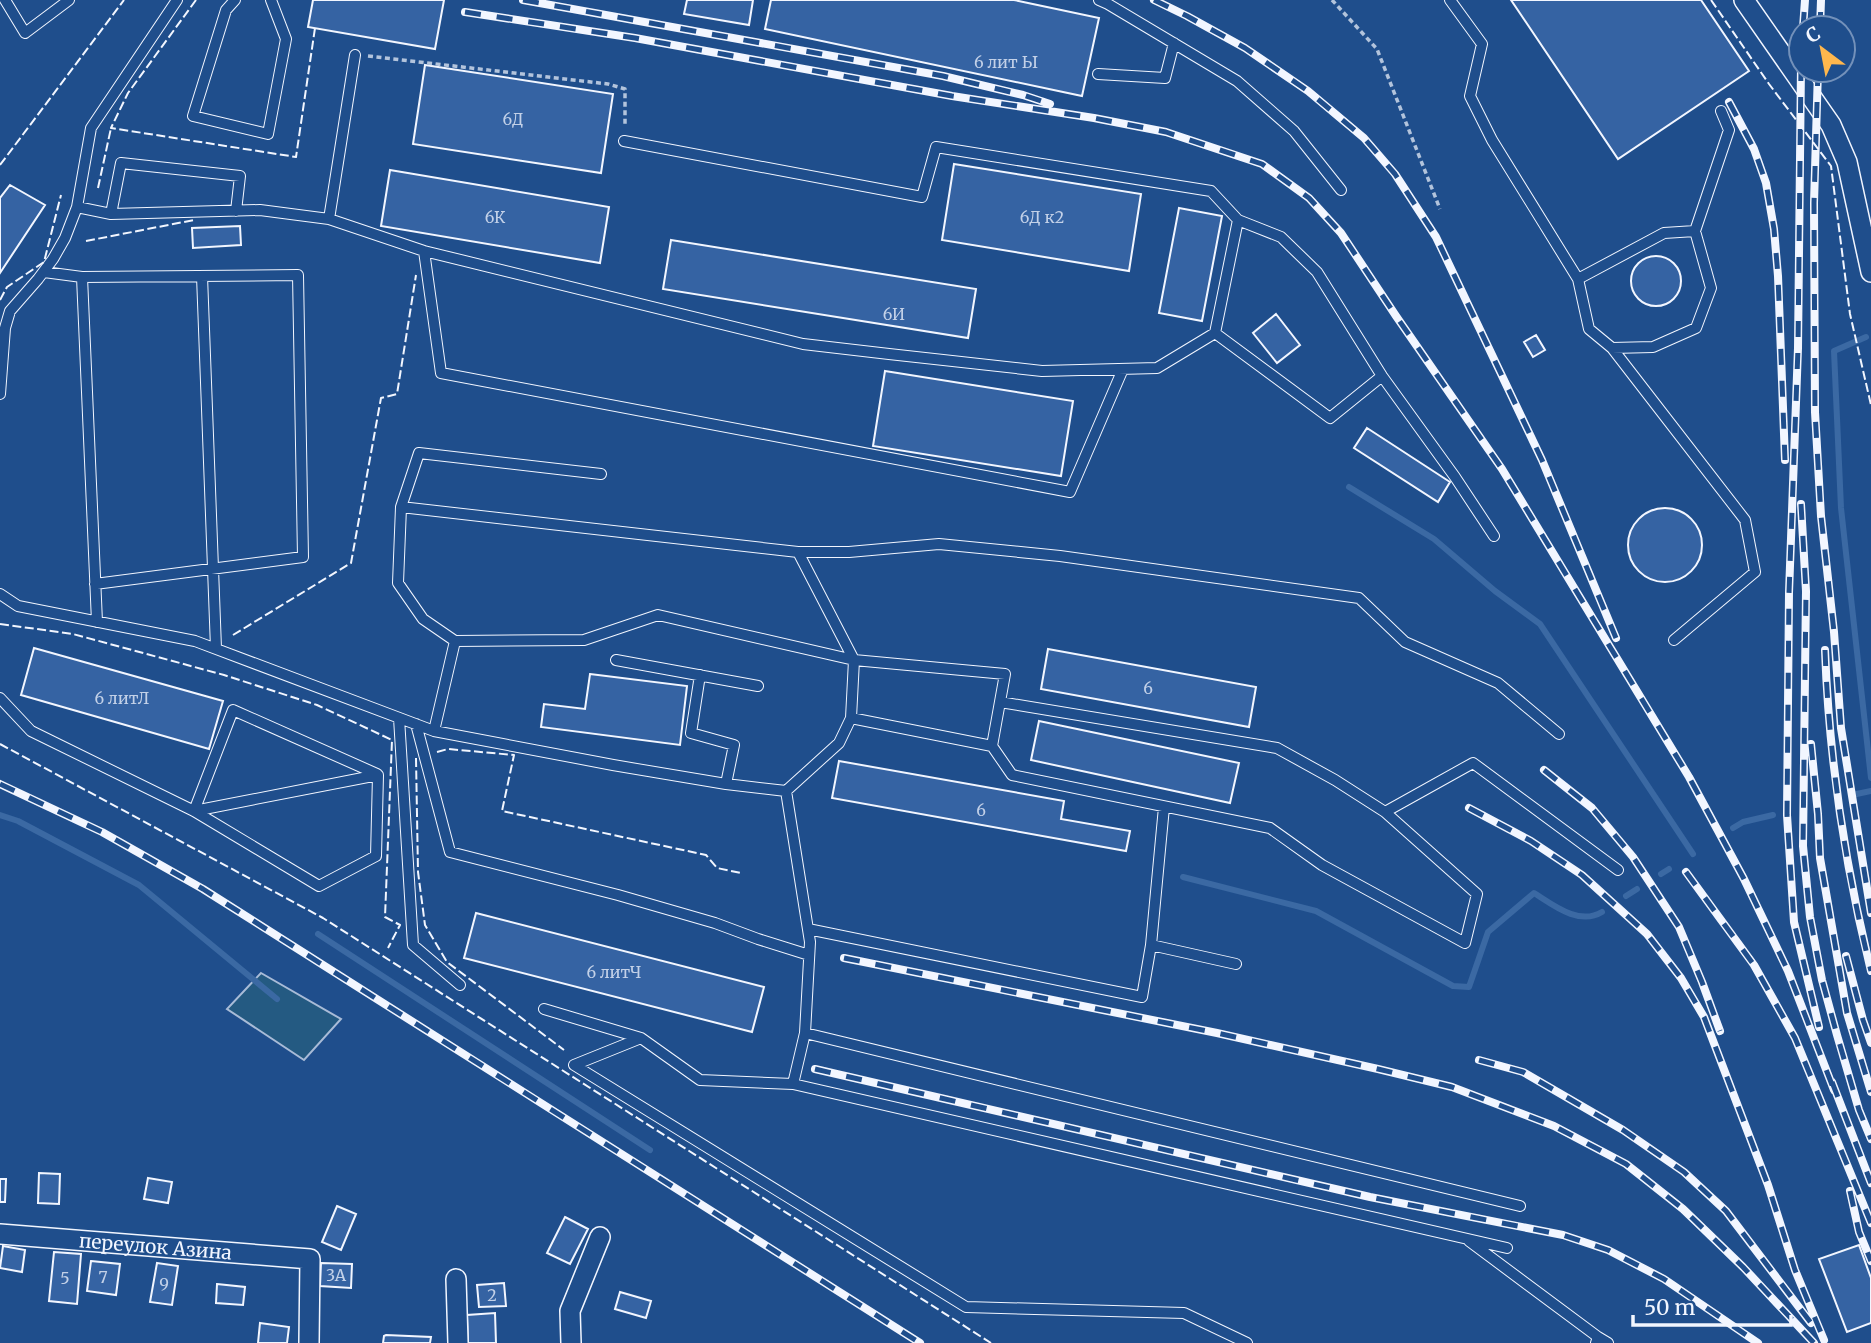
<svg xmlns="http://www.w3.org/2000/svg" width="1871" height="1343" font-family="Merriweather,serif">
<rect width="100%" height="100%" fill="#1f4e8c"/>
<path fill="#245a82" stroke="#a8bbd7" stroke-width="2" d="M261,973L341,1019L304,1060L227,1009Z"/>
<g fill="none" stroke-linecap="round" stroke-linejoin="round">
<path stroke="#3b69a3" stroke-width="6" d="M1866,337L1834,351L1841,508L1871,778
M1349,487L1434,539L1495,591L1540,624L1693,854
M1852,795L1871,791
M0,815L18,821L139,885L277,999
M1733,828L1743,822L1773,815
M1661,874L1669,869
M1183,877L1316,911L1453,986L1469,987L1488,932L1534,893C1553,905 1579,926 1602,912
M1626,896L1637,889
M318,934L650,1150"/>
</g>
<path fill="#3563a3" stroke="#f2f6ff" stroke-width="2" d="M313,0H444L435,49L308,27Z
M687,0H753L749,25L684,14Z
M771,0H1014L1099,18L1082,96L765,29Z
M1511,0H1701L1749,71L1618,159Z
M425,65L613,94L601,173L413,144Z
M954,164L1141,194L1129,271L942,240Z
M390,170L609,207L600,263L381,226Z
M10,185L45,205L0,273V198Z
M1179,208L1222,216L1202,321L1159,313Z
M240,226L241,245L193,248L192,228Z
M671,240L976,289L968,338L663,289Z
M1631 281a25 25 0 1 1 50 0a25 25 0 1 1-50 0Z
M1276,314L1300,345L1277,363L1253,333Z
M1536,335L1545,350L1533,357L1524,342Z
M885,371L1073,401L1061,476L873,446Z
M1367,428L1450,482L1438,502L1354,448Z
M1628 545a37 37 0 1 1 74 0a37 37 0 1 1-74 0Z
M34,648L223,701L209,749L21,695Z
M1048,649L1256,687L1249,727L1041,689Z
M590,674L687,686L680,745L541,727L544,704L585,709Z
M1039,721L1239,763L1230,803L1031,760Z
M839,761L1064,801L1061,819L1130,831L1126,851L832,798Z
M476,913L764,987L752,1032L464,958Z
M39,1173L60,1174L59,1204L38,1203Z
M148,1178L172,1182L168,1203L144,1199Z
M0,1179H6L5,1202H0Z
M337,1206L356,1214L341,1250L322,1242Z
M565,1217L588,1229L570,1264L547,1253Z
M1859,1245L1871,1278V1323L1847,1332L1819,1259Z
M3,1246L25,1250L22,1272L0,1268Z
M54,1252L81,1254L77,1304L49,1301Z
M91,1261L120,1264L116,1295L87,1291Z
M157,1263L178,1266L172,1305L150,1302Z
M321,1263L352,1264L351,1288L320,1286Z
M504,1283L506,1306L479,1307L477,1285Z
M217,1284L245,1287L243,1305L216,1303Z
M620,1292L651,1301L646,1318L615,1309Z
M495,1313L496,1343H468L467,1315Z
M260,1323L289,1327L287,1343H258Z
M386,1335L431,1337L430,1343H383L384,1336Z"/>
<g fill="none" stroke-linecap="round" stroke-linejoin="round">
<defs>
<path id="lane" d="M5,0L25,33L69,0
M235,0L226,10L193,116L268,134L286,39L271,0
M1099,0L1108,4L1237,81L1294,131L1341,190
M1450,0L1482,44L1470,96L1492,140L1578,279L1589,329L1612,348L1653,347L1696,328L1711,288L1695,231L1664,233L1578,279
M1098,74L1165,78L1174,43
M624,141L922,197L936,147L1211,191L1238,220
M77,207L111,214L260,210L329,219L424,251L803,344L889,354L1042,371L1157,368L1215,333L1330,418L1382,376
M111,214L121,163L240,176L236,211
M329,219L355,55
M1695,231L1729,130L1721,111
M424,251L441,373L1070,492L1123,369
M44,272L82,277L97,622
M202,276L216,648
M82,277L298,275L303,557L95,584
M1215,333L1238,220L1281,237L1317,272L1382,376L1455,477L1494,536
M1612,348L1745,520L1755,572L1674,640
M0,394L5,328L10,311L38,279L53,259L65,238L77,207L91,128L177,0
M401,507L798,552L854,660L1005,674L992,746L851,718
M798,552H849L939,544L1060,556L1359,598L1405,642L1498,683L1559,734
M0,594L18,606L195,641L434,731L613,765L726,784L786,791L810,942L805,1033L793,1084L1507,1248
M455,641L423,619L398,583L401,507L419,453L601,474
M616,660L758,686
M700,675L691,733L734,745L726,784
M0,698L31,731L194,811L319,886L376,856L378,775L194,811
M1000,702L1277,748L1335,780L1385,812
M399,718L413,945L460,985
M416,724L450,852L618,895L715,923L758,939L809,955
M434,731L455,641L584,640L658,615L854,660L851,718L839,743L786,791
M992,746L1012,775L1270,828L1322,865L1465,943L1477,894L1385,812L1473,763L1618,870
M194,811L233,710L377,774
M808,929L1142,997L1151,945L1164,807
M1151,945L1236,964
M544,1009L641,1038L700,1080L793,1084
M805,1033L1520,1206
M641,1038L574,1065L966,1307L1184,1313L1247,1343
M1469,1241L1598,1337L1596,1343
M1598,1337L1608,1343"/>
<g id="street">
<path d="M1744,0L1831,125L1847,162L1871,272"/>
<path id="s1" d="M0,1234L310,1259L309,1343"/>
<path d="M456,1279L458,1343"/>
<path d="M571,1343L570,1311L600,1237"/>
</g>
</defs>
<use href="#lane" stroke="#f2f6ff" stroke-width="12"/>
<use href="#street" stroke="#f2f6ff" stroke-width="22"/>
<path stroke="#b3c4dc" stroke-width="3.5" stroke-dasharray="5 3.5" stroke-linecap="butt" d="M1332,0L1377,49L1440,209
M368,56L608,84L625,89V126"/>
<use href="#lane" stroke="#1f4e8c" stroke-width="10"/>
<use href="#street" stroke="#1f4e8c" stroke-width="19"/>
<defs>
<path id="rail" d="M523,0L943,76L1023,95L1050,104
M1154,0L1187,16L1245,48L1308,91L1364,138L1395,174L1436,237L1542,460L1616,638
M465,12L635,38L952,96L1094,118L1166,132L1262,164L1309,198L1341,233L1396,316L1502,469L1689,777L1744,879L1788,971L1834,1090
M1803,28L1805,0
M1820,28L1821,0
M1801,65L1798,348L1789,593L1787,815L1794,922L1819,1027
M1818,70L1814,203L1815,412L1821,516L1834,632L1841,728L1871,913
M1729,102L1754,149L1766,183L1774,229L1778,276L1785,460
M1801,504L1806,591L1803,846L1810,917L1822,980L1837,1035L1859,1110L1871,1139
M1825,650C1829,758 1845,866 1871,971
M1811,744L1818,814L1820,858L1847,1013L1871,1092
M1544,770L1592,808L1633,857L1679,927L1702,982L1720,1031
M0,784L102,832L203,889L920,1343
M1469,808L1531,841L1582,875L1647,934L1681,978L1704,1017L1768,1185L1795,1270L1824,1340
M1686,872L1754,965L1795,1038L1871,1223
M1846,956L1863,1020L1871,1043
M844,958L1217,1033L1378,1069L1452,1087L1554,1126L1626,1164L1683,1209L1743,1267L1814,1343
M1479,1060L1523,1072L1623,1130L1684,1172L1726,1211L1811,1323
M815,1069L1370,1197L1563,1235L1608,1250L1664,1279L1758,1343
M1832,1082L1871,1183
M1850,1191L1859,1232L1871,1261"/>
</defs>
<use href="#rail" stroke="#f2f6ff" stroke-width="8"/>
<use href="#rail" stroke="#1f4e8c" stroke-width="5" stroke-dasharray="16" stroke-linecap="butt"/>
<path stroke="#f2f6ff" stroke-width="2" stroke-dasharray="9 3.5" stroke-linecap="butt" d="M196,0L128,93L111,128L296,157L315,28
M1711,0L1769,84L1831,166L1850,314L1871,405
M0,165L124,0
M98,188L111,128
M86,241L194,220
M0,300L7,287L44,262L61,195
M0,624L73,634L224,675L317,705L392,740L385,917L400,925L388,948
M233,635L351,563L381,398L397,394L416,275
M0,744L323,918L991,1343
M437,752L448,749L514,755L502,811L706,855L717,868L741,873
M416,758L418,872L425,925L447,962L564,1050"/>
</g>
<g text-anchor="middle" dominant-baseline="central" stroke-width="5" stroke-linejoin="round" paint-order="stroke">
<g font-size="16" fill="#c3d1e8">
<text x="1006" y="62">6 лит Ы</text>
<text x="513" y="119">6Д</text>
<text x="495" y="217">6К</text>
<text x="1042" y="217">6Д к2</text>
<text x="894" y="314">6И</text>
<text x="1148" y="688">6</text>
<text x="122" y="698">6 литЛ</text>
<text x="981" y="810">6</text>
<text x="614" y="972">6 литЧ</text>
<text x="336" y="1275">3А</text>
<text x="103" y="1277">7</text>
<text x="65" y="1278">5</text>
<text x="164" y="1284">9</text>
<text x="492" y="1295">2</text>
</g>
<g font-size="19" fill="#f2f6ff" stroke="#1f4e8c">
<text stroke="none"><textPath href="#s1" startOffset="156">переулок Азина</textPath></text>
</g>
</g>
<g transform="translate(1822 49) rotate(328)"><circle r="33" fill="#1f4e8c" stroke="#7391ba" stroke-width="2"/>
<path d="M0-5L12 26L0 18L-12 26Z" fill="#ffb74d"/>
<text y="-10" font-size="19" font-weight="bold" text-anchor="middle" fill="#f2f6ff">С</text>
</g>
<path d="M1633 1315v10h158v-10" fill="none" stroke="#f2f6ff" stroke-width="3.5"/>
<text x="1644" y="1315" font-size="21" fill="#f2f6ff" stroke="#1f4e8c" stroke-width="5" paint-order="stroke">50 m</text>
</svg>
